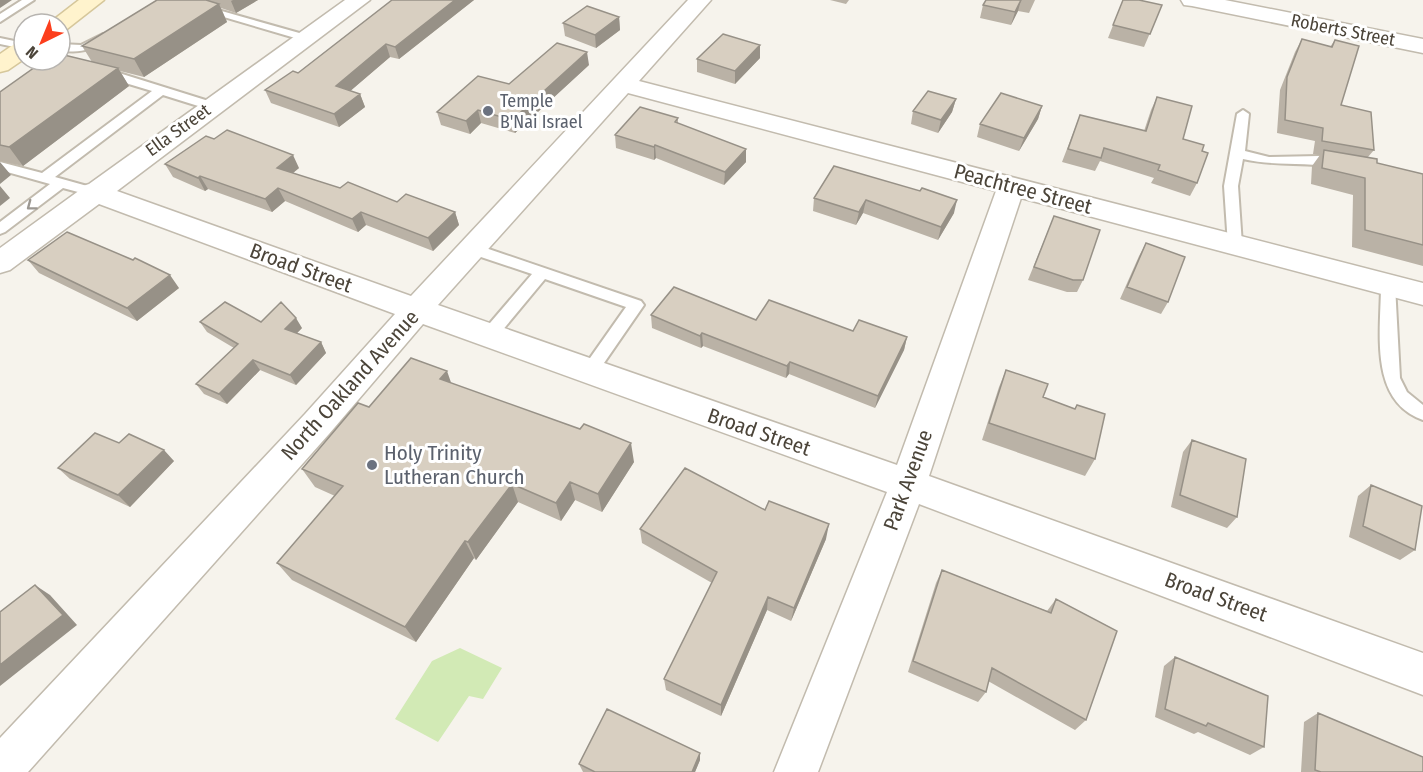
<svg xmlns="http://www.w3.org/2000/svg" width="1423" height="772" font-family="'Fira Sans Condensed',sans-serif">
<rect width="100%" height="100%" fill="#f6f3ec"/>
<path fill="#d2eab5" d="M460,648L502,668L483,699L469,696L438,742L395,719L432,661Z"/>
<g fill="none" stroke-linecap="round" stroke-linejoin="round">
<defs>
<path id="service" d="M22,0H34L0,22V14Z
M166,0H183L310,36L312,38L306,41L302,40Z
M103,34L109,37L107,39C92,50 78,54 60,50V44L81,45Z
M0,38L24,43V49L0,44Z
M103,68L215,103L217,106L211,110L163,95L55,177L98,189L100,192L98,195L93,196L63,188L5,232L0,234V222L50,184L0,170V162L42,173L152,91L99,75L97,72Z
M1243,110L1249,114L1245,151L1269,157L1319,156L1344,161L1346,164L1339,168C1306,161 1277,167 1243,159L1238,186L1242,245L1235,250L1228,245L1224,186L1237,114Z
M471,243L641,301L644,305L595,376L589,378L583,376L581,372L583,368L626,307L545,279L496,338H484L482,334L484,330L532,274L466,252L464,248Z
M1388,280L1393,281L1395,285L1400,378L1407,392L1423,405V420C1368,401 1381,330 1381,285L1383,281Z"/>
<path id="minor" d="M345,0H370L117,191L411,296L688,0H711L639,81L1423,283V305L1021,198L929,476L1423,653V695L919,504L818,772H774L887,492L423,324L329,434L28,772H0V738L305,414L395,314L99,204L10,270L0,273V248L80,190L83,186L89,184ZM628,93L996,191L897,465L438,305Z
M1181,0H1225L1423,39V53L1192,6L1184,5Z"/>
<path id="secondary" d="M79,0H104L67,29L60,30V24H48Z
M24,41V59L8,70L0,72V54L16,43Z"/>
</defs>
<use href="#service" stroke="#c2bbae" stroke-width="4"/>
<use href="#minor" stroke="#c2bbae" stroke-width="3"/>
<use href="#secondary" stroke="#d6c79b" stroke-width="3"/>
<use href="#service" fill="#fff" fill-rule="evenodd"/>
<use href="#minor" fill="#fff" fill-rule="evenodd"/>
<use href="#secondary" fill="#fff3cd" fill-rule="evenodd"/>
</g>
<path fill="#bab2a6" d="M157,0H258L236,13L221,8L227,22L144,77L120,71L129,86L23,166L0,161V92L92,62L82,46Z
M392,0H474L399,59L390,57L350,91L360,94L365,107L339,127L271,103L265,90L298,73Z
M830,0H849L846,4Z
M986,0H1035L1029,13L1018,11L1011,25L980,18L983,5Z
M1123,0L1162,5L1144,47L1108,38Z
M619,17L620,30L596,48L565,36L563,23Z
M1302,39L1330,47L1335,40L1341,105L1374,150L1368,157L1377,163L1423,174V266L1352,247L1353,195L1311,184L1312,166L1320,155L1313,154L1315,141L1277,133L1280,90L1295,52Z
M760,45V58L735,84L697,72V59Z
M589,65L515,133L481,123L470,134L441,125L437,112Z
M1157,97L1183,139L1202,151L1197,183L1190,196L1151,183L1154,178L1100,161L1095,171L1062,162L1080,115L1144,131L1151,110Z
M956,99L952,112L938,133L911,124L913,111Z
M1042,106L1038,119L1019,151L977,137L980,124Z
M678,118V123L746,162L724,185L656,158L654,160L616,148L615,135Z
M165,164L299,168L293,173L340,188L397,202L455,212L459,225L433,251L366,225L358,232L285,201L272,212L208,189L205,191L173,177Z
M834,166L954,213L938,240L863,213L856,225L813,211L814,198Z
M1054,216L1083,280L1077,292H1067L1028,280Z
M1146,243L1168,302L1161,314L1120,299L1139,256Z
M28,260L179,288L137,321L39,273Z
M651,315L756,320L907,337L904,350L875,408L789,374L786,378L703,346L701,348L652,328Z
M200,322H261L302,328L297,333L321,342L326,353L296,385L260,370L227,404L204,394L196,384L234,348L207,332Z
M1006,370L1043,397L1075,409L1077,405L1095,459L1085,476L982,440L999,387Z
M452,384L634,462L602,512L575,500L561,521L518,502L476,560L474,558L416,642L292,580L277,563L335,496L315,487L302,469L369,407Z
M1192,440L1237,517L1227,528L1171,507L1183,452Z
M119,443L174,461L130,507L70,479L58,468Z
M1371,485L1415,550L1400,560L1349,537L1358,496Z
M765,510L826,539L791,621L767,610L721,716L666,690L664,679L712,583L642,543L640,529Z
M942,570L1047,611L1056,599L1086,720L1075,730L988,681L986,692L978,702L908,672L936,583Z
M1175,657L1264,747L1250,755L1198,732L1194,734L1155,717L1164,666Z
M1318,713L1423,772H1301L1304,722Z
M700,760L695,772H583L579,764Z"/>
<path fill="#979187" d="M0,0H12L0,8Z
M233,0H258L236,13L231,1Z
M455,0H474L399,59L395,47Z
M1021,0L1018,11L1011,25L1015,12Z
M219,4L227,22L144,77L134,59Z
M619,17L620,30L596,48L595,35Z
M386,44L390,57L341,99L336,86Z
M760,45V58L735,84V71Z
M587,52L589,65L515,133L512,120Z
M118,68L129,86L23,166L9,147Z
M360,94L365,107L339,127L334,114Z
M956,99L952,112L938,133L941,120Z
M1042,106L1038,119L1019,151L1024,138Z
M478,110L481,123L470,134L466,121Z
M655,145L656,158L654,160V147Z
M746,149V162L724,185L725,172Z
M293,155L299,168L283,181L277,168Z
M0,162L11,175L0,184Z
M200,176L208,189L205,191L198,178Z
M0,186L10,198L0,206Z
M278,188L285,201L272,212L265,199Z
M866,200L863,213L856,225L859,212Z
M957,200L954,213L938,240L941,227Z
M361,212L366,225L358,232L352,219Z
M455,212L459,225L433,251L428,238Z
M170,275L179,288L137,321L127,308Z
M296,318L302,328L291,339L285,329Z
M702,333L703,346L701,348L700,336Z
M907,337L904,350L875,408L878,396Z
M321,342L326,353L296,385L290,375Z
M253,360L260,370L227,404L219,394Z
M790,362L789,374L786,378L787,366Z
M447,371L454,391L440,379Z
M631,443L634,462L602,512L598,494Z
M164,450L174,461L130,507L118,495Z
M570,482L575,500L561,521L556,503Z
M512,484L518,502L476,560L468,542Z
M829,524L826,539L791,621L794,608Z
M465,541L474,558L416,642L405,627Z
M35,585L50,595L77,625L0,686V665Z
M768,597L767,610L721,716V705Z
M700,753V760L695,772H692Z"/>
<path fill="#d8cfc1" stroke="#979187" stroke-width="1.5" d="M157,0H206L219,4L134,59L82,46Z
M392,0H455L395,47L386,44L336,86L360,94L334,114L265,90L293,71L298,73Z
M986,0H1021L1015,12L983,5Z
M1123,0H1139L1162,5L1150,34L1113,25Z
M587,6L619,17L595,35L563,23Z
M723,34L760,45L735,71L697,59Z
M1302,39L1332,47L1335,40L1359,46L1341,105L1371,112L1374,150L1322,141L1323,128L1285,120L1287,77Z
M557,43L587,52L512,120L478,110L466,121L437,112L478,76L509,84Z
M60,54L118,68L9,147L0,145V92L45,60H60Z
M928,91L956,99L941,120L913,111Z
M1001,93L1042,106L1024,138L980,124Z
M1157,97L1192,106L1183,139L1204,145L1202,151L1208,153L1197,183L1158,170L1160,165L1104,148L1101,158L1068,149L1080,115L1146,131Z
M640,107L678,118L675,122L746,149L725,172L655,145L654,147L615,135Z
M227,130L293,155L277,168L340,188L348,182L397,202L406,194L455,212L428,238L361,212L352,219L278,188L265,199L200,176L198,178L165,164L206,136L214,139Z
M1324,150L1377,159V163L1423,174V245L1365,230V178L1322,168Z
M834,166L920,191L922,188L957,200L941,227L866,200L859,212L814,198Z
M1054,216L1100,230L1083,280H1073L1034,267Z
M67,232L133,260L135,258L170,275L127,308L28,260Z
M1146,243L1185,257L1168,302L1127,287Z
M674,287L756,320L769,300L853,331L859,320L907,337L878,396L790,362L787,366L702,333L700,336L651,315Z
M225,302L261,322L281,302L296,318L285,329L321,342L290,375L253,360L219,394L196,384L238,344L200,322Z
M411,358L447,371L440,379L580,429L584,424L631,443L598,494L570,482L556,503L512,484L468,542L465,541L405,627L277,563L343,486L302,469L358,403L369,407Z
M1006,370L1048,384L1043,397L1075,409L1077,405L1105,414L1095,459L989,423Z
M95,433L119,443L129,434L164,450L118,495L58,468Z
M1192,440L1246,459L1237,517L1180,495Z
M685,468L765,510L769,501L829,524L794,608L768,597L721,705L664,679L717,572L640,529Z
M1371,485L1422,506L1415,550L1363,526Z
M942,570L1051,613L1056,599L1117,631L1086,720L992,668L986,692L913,661Z
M35,585L63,615L0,665V612Z
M1175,657L1268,696L1264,747L1208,723L1206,726L1165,709Z
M607,709L700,753L692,772H595L579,764Z
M1318,713L1423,757V772H1321L1315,770Z"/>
<defs><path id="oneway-chevron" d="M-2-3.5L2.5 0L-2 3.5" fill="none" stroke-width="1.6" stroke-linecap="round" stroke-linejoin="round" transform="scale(1.5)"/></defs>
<use stroke="#9c9892" href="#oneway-chevron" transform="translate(31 206) rotate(143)"/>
<g fill="#6b7280" stroke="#fff" stroke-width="2">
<circle cx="488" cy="111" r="6"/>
<circle cx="372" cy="465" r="6"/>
</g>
<g text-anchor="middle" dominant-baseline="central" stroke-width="6" stroke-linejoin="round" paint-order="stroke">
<g font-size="18" fill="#4b4439" stroke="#fff">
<text transform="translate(1343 30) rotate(11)">Roberts Street</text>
<text transform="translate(178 130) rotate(-36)">Ella Street</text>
</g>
<g font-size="18" fill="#5b616d" stroke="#fff" text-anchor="start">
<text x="500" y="101">Temple<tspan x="500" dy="21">B'Nai Israel</tspan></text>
</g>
<g font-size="21" fill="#4b4439" stroke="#fff">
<text transform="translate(1023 189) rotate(15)">Peachtree Street</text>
<text transform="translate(301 268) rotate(20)">Broad Street</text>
<text transform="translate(350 385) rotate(-48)">North Oakland Avenue</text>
<text transform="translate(759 432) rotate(19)">Broad Street</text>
<text transform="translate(908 480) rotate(-70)">Park Avenue</text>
<text transform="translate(1216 597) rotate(20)">Broad Street</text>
</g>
<g font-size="21" fill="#5b616d" stroke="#fff" text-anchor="start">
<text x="384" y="453">Holy Trinity<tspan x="384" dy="24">Lutheran Church</tspan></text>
</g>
</g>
<g transform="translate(42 42) rotate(223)"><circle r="28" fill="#ffffff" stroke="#b7b4b0" stroke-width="1.5"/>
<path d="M0-4.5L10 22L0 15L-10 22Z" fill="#fc3f1d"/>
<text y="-9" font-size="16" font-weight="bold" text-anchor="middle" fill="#4b4439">N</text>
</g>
</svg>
